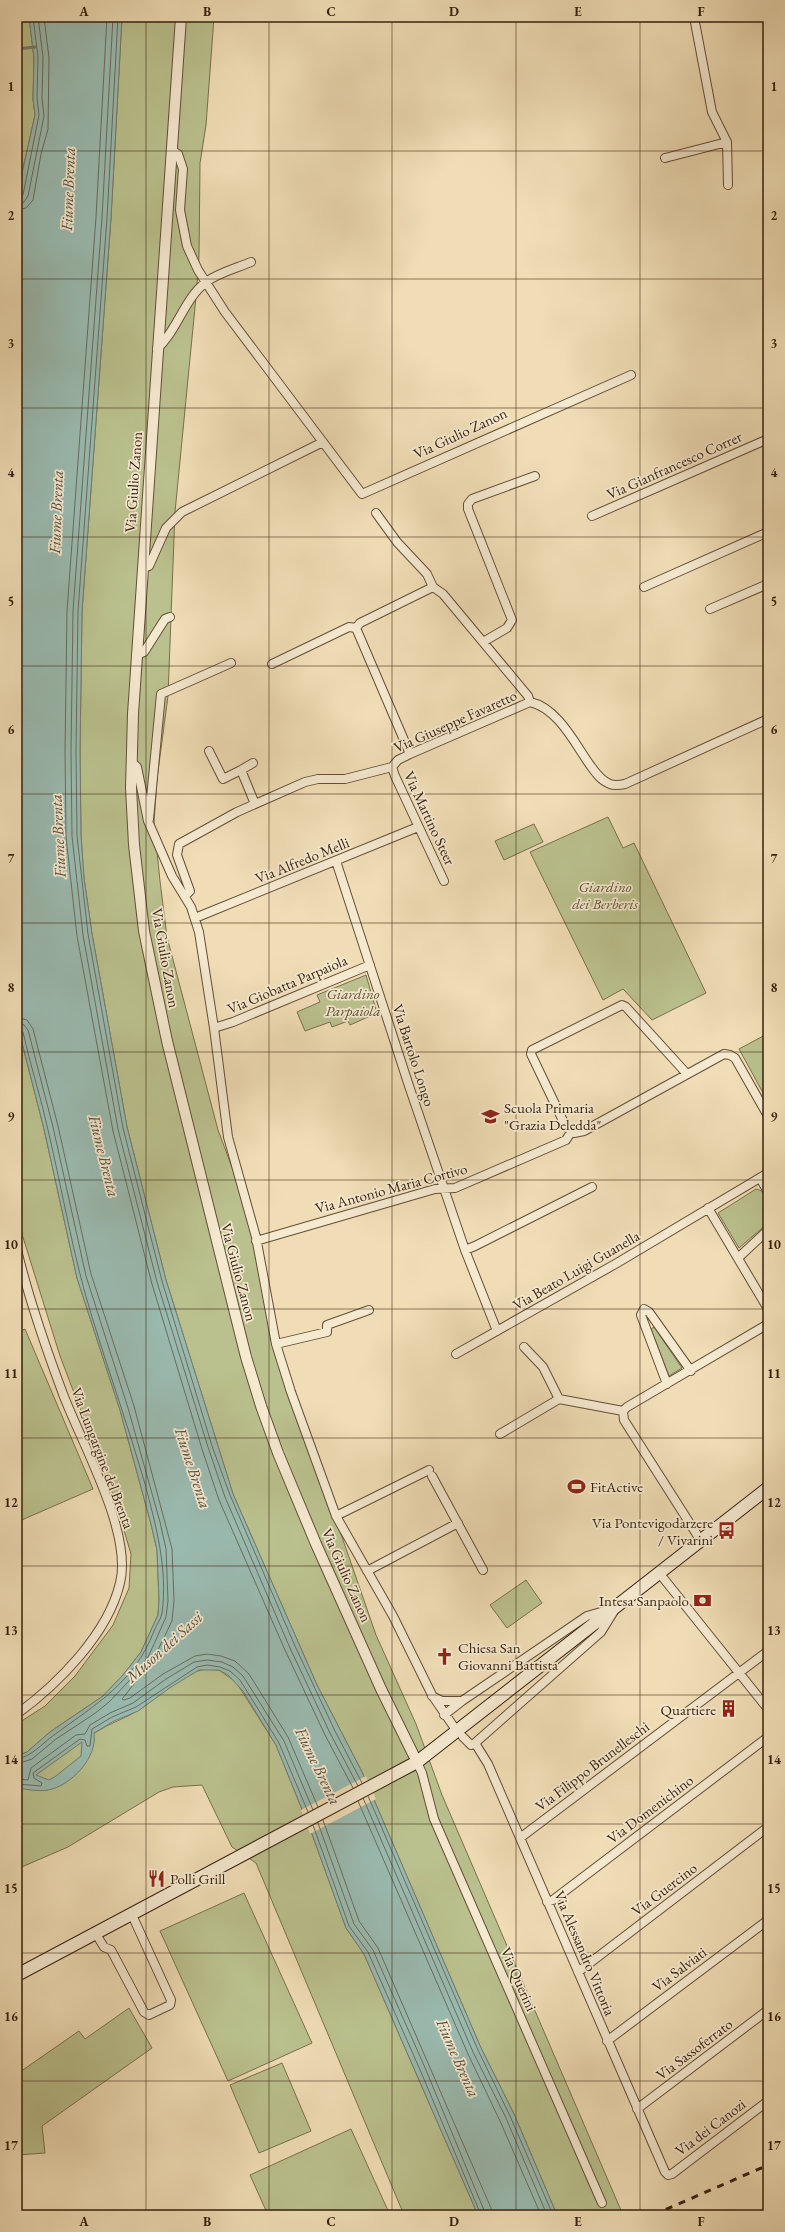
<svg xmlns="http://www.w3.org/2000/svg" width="785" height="2232" font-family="'EB Garamond',serif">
<rect width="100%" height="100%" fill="#f0ddb6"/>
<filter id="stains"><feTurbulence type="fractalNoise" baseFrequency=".005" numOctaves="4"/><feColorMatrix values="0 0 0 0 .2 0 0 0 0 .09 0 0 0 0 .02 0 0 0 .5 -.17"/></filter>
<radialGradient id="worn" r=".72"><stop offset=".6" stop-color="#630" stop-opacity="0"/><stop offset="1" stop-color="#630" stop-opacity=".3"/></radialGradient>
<path fill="#bac18e" stroke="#78704d" d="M17,17H29L34,58L33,99L35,115L20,182L17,212Z
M122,17H214L206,125L200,163L199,257L196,297L175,512L168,696L157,779L154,823L160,881L167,937L218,1130L239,1186L261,1272L275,1344L376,1635L416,1724L442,1795L623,2215H557L514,2114L481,2048L362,1772L317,1685L233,1494L166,1280L127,1127L92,934L84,878L81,836L80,751L82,611L111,218Z
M608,817L623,848L634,843L706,993L652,1020L623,989L603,1000L530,852Z
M534,824L543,842L504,860L495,841Z
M366,975L377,1013L350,1025L348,1021L332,1027L330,1022L305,1031L297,1012L320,1002L317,995Z
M17,1023L44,1129L77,1278L120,1410L151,1524L157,1550L159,1600L158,1615L141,1652L123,1675L103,1696L50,1732L27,1752L17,1756V1724L45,1706L75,1676L113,1625L129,1588L131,1554L116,1503L60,1356L22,1234L17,1211Z
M767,1034L768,1037V1102L739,1049Z
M756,1189C770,1191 768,1212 768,1223L739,1248L718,1213Z
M654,1327L682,1368L669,1376L651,1329Z
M25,1329L93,1489L17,1522V1332Z
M526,1580L542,1603L507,1628L490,1605Z
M207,1669L219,1670L236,1682L276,1745L312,1834L346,1928L364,1954L478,2215H404L256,1863L232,1847L202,1785L173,1787L159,1792L68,1847L17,1869V1785C46,1770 69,1749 96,1732C110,1723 126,1718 139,1710C160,1696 182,1672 207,1669Z
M244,1893L312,2043L228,2081L160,1931Z
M129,2008L152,2048L42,2126L45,2153L17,2155V2074L79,2031L85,2039Z
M282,2063L311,2131L259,2153L230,2085Z
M351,2129L390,2215H268L250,2175Z"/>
<path fill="#9abbb1" stroke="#727d6f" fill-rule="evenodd" d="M29,17H122L111,218L82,611L80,751L81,836L84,878L92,934L127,1127L166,1280L233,1494L317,1685L362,1772L481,2048L514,2114L557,2215H478L364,1954L346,1928L312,1834L276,1745L243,1691L228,1675L219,1670H199L171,1687L138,1711L114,1721L94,1733C98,1757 71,1786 48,1790C38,1792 26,1789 17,1788V1756L27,1752L50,1732L103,1696L123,1675L141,1652L158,1615L159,1600L157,1550L151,1524L120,1410L77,1278L44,1129L17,1023V212L20,182L35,115L33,99L34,58ZM82,1742L81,1756L56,1776L49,1780L36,1775Z"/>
<path fill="#f0ddb6" d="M366,1776L376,1799L310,1834L301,1810Z"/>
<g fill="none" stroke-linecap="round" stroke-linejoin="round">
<path stroke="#686d5e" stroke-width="1" d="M107,17L96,217L67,611L65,751L66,837L77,936L113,1131L152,1284L202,1449L219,1500L285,1650L325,1735L353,1788
M113,17L102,218L73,611L71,751L72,836L83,935L118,1129L157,1282L208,1447L225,1497L290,1648L330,1733L358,1786
M118,17L107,218L78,611L76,751L77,836L88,934L123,1128L162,1281L212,1446L230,1495L295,1646L335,1731L362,1783
M17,199L23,195L39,115L37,98L38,57L33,17
M17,204L24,202L28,196L44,116L42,98L43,57L38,17
M17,210L26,208L33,200L41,154L48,129L49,58L44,17
M17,1017L27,1020L33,1029L58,1126L91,1274L134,1406L172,1549L174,1600L172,1621L153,1660L122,1699L124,1700L130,1698L163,1674L195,1656L207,1654L221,1656L235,1661L249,1674L288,1737L318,1807
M17,1023L24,1025L28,1030L53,1127L86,1276L128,1408L160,1522L166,1549L168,1601L166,1617L154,1644L148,1657L129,1681L109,1702L94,1714L56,1739L32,1759L17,1764
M17,1028L23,1032C30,1065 41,1097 48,1130C63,1193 73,1256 92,1317C109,1373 129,1428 145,1484C156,1526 168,1569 162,1613C161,1620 156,1625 154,1631C134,1683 96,1704 54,1735C41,1744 33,1756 17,1759
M17,1779L28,1780L31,1768L76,1735L85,1734L90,1725L110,1713L133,1703L166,1679L194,1662L207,1660L222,1662L233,1667L243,1676L272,1722L284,1741L313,1810
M17,1784L41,1786L42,1783L34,1778L33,1773L80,1739L85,1740L87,1746H90L92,1729L112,1717L136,1707L197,1667L207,1665L220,1667L230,1671L240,1680L279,1743L308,1812
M368,1796L478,2050L510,2116L553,2215
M363,1798L473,2052L506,2118L547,2215
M358,1801L468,2054L500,2121L541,2215
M323,1820L359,1921L378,1948L491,2208L492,2215
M318,1823L354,1924L373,1950L426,2070L486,2215
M313,1825L349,1926L368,1952L421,2072L481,2215"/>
<path stroke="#727d6f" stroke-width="3" d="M17,49L35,47"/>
<defs>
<path id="minor" d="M694,17L712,112L727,142L728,185
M171,150L178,154L183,169L180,210L187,246L198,270L225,312L362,494L631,375
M665,158L727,142
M157,349C177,331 184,299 206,282C218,273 237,268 251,262
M376,513L397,542L427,574L433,587
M592,516L768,439
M143,568L149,566L166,528L182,512L323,442
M433,587L443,594L528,696L530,702
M644,587L768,532
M710,609L768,584
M483,642L507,628L512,620L468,509V504L472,499L535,476
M136,655L144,652L165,619L170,617
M272,664L349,627L356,628
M209,751L223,779L241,770
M410,754L356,628L360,623L433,587
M132,762L137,767L148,821L172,876L191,907L199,932L214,1028L228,1137L256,1237L276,1344L291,1392L336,1516L393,1616L432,1695L454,1727
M253,763L241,770L255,804
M392,767L398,760L410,754L530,702C558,708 575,744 590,765C595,772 601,781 610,784C615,786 620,785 625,784L768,719
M392,767L395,776L444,881
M149,819L161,694L231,663
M336,861L409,1086L465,1250L497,1331
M185,896L190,891L177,855L179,844L237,812L305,782L318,779H345L392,767
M195,918L418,827
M214,1028L233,1022L370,965
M687,1074L626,1007L622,1005L532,1050L531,1054L566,1127L574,1133L584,1131L724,1054L730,1055L735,1058L768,1116
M760,1178L768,1192
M708,1208L768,1309
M256,1241L435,1189L455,1188L566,1140L571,1132
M17,1250C29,1299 45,1346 63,1394C81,1442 133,1533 120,1583C108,1634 58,1684 17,1714
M465,1250L475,1246L592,1187
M738,1258L768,1230
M276,1344L327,1332V1325L369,1310
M524,1347L543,1367L559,1399
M456,1354L617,1263L768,1173
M667,1384L641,1315L644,1309L649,1312L691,1371
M623,1411L627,1407L768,1324
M623,1411L624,1420L701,1541
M500,1434L559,1399L623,1411
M432,1476L483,1570
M336,1516L429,1470
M367,1571L458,1523
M660,1574L768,1709
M432,1696L442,1701H461
M444,1715L462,1701L587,1616L611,1609
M463,1737L471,1745L475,1743
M475,1743L488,1764L665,2172L668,2175L672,2174L768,2101
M475,1743L601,1632L614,1611
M417,1762L422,1773L434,1819L602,2203
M520,1838L768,1651
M547,1902L553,1900L768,1737
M96,1934L104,1947L111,1950L144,2012L149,2015L170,2005L171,2000L132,1915
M578,1972L768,1827
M607,2041L768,1920
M637,2109L768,2010"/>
<path id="tertiary" d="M181,17L133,714L131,788L134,845L144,931L167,1041L246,1357L261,1406L278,1453L316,1544L381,1689L417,1762"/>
<path id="secondary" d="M17,1975L417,1762L768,1488"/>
</defs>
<use href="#minor" stroke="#644e36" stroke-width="10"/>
<use href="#tertiary" stroke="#644e36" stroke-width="12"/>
<use href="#secondary" stroke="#361f0c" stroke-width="14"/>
<use href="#minor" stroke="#f5e9d0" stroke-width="8"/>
<use href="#tertiary" stroke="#f5e9d0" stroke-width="10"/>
<use href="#secondary" stroke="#f5e9d0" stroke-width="12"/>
<path stroke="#361f0c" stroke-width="3" stroke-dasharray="7 7" stroke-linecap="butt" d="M653,2215L768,2165"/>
</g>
<path fill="none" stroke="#361f0c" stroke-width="1" stroke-opacity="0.55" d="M146,17V2215M269,17V2215M392,17V2215M516,17V2215M640,17V2215M17,151H768M17,279H768M17,408H768M17,537H768M17,666H768M17,794H768M17,923H768M17,1052H768M17,1180H768M17,1309H768M17,1438H768M17,1566H768M17,1695H768M17,1824H768M17,1953H768M17,2081H768"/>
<defs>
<symbol id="school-bare" viewBox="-9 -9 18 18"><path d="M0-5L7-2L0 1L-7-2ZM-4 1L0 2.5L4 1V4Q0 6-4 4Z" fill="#8f2418" stroke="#f5e9d0" stroke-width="2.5" paint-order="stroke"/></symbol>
<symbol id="stadium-bare" viewBox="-9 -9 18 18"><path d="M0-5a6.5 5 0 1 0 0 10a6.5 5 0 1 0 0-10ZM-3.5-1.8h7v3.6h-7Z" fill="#8f2418" stroke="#f5e9d0" stroke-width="2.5" paint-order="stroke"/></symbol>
<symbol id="bus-bare" viewBox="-9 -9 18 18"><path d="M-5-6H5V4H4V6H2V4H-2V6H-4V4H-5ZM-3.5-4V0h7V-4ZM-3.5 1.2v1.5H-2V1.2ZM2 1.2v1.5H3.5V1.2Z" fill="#8f2418" stroke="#f5e9d0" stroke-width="2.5" paint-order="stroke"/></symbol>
<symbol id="bank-bare" viewBox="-9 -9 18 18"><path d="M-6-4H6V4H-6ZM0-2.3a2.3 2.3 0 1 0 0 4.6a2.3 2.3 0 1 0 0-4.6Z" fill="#8f2418" stroke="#f5e9d0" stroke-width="2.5" paint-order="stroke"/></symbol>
<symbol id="church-bare" viewBox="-9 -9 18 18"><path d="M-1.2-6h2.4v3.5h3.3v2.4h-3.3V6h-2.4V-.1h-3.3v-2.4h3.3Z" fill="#8f2418" stroke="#f5e9d0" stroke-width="2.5" paint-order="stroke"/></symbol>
<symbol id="building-bare" viewBox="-9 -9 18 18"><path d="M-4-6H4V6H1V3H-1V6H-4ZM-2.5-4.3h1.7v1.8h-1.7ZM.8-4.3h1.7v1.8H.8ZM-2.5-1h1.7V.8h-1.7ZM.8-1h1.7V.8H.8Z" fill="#8f2418" stroke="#f5e9d0" stroke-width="2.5" paint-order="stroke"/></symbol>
<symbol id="restaurant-bare" viewBox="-9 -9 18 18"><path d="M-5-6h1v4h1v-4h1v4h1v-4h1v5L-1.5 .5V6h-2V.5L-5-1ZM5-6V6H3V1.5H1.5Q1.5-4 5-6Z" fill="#8f2418" stroke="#f5e9d0" stroke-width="2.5" paint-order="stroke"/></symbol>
</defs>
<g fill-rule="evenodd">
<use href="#school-bare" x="478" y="1104" width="25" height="25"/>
<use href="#stadium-bare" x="564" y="1474" width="25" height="25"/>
<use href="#bus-bare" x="714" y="1518" width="25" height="25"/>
<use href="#bank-bare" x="690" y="1588" width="25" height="25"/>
<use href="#church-bare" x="432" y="1644" width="25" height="25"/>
<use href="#building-bare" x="716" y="1696" width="25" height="25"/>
<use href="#restaurant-bare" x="144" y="1866" width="25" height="25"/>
</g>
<g text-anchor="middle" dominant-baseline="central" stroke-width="3.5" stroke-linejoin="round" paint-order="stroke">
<g font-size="15" fill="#361f0c" stroke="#f5e9d0">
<text transform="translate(460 433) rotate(-25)">Via Giulio Zanon</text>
<text transform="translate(674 465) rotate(-24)">Via Gianfrancesco Correr</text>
<text transform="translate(133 482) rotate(-86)">Via Giulio Zanon</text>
<text transform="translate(455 721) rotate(-24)">Via Giuseppe Favaretto</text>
<text transform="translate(430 818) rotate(65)">Via Martino Steer</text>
<text transform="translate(302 860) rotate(-22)">Via Alfredo Melli</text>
<text transform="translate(166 958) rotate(80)">Via Giulio Zanon</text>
<text transform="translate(287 984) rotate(-23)">Via Giobatta Parpaiola</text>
<text transform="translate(414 1055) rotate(72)">Via Bartolo Longo</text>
<text transform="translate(391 1188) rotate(-15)">Via Antonio Maria Cortivo</text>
<text transform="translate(576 1270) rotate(-30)">Via Beato Luigi Guanella</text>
<text transform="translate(239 1272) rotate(75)">Via Giulio Zanon</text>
<text transform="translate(103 1458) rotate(69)">Via Lungargine del Brenta</text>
<text transform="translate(347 1575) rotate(66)">Via Giulio Zanon</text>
<text transform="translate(592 1766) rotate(-37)">Via Filippo Brunelleschi</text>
<text transform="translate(650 1809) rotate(-37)">Via Domenichino</text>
<text transform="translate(664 1889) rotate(-37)">Via Guercino</text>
<text transform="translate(585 1953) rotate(67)">Via Alessandro Vittoria</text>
<text transform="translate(679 1969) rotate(-37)">Via Salviati</text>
<text transform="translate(519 1979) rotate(66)">Via Querini</text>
<text transform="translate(694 2049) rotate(-37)">Via Sassoferrato</text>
<text transform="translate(710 2127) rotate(-37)">Via dei Canozi</text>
</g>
<g font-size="15" font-style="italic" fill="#5e5033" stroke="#f5e9d0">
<text x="605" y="886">Giardino<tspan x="605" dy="17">dei Berberis</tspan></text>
<text x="353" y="993">Giardino<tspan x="353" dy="17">Parpaiola</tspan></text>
</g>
<g font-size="15" fill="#361f0c" stroke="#f5e9d0" text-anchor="start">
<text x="504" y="1107">Scuola Primaria<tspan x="504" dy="17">"Grazia Deledda"</tspan></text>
<text x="590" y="1486">FitActive</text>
<text x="713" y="1522" text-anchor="end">Via Pontevigodarzere<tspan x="713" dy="17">/ Vivarini</tspan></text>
<text x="689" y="1600" text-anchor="end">Intesa Sanpaolo</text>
<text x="458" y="1647">Chiesa San<tspan x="458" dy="17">Giovanni Battista</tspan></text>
<text x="716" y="1709" text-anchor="end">Quartiere</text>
<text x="170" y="1878">Polli Grill</text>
</g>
<g font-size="16" font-style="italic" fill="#544e3e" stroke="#f5e9d0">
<text transform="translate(68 189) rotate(-88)">Fiume Brenta</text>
<text transform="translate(56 512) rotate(-88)">Fiume Brenta</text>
<text transform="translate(58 836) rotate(-93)">Fiume Brenta</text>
<text transform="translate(104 1156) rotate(76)">Fiume Brenta</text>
<text transform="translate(193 1468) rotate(72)">Fiume Brenta</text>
<text transform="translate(164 1647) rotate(-42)">Muson dei Sassi</text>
<text transform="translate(318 1766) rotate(64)">Fiume Brenta</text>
<text transform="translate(458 2058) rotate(66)">Fiume Brenta</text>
</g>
</g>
<rect width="785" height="2232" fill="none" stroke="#f0ddb6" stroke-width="44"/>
<rect x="22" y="22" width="741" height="2188" fill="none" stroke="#361f0c" stroke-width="1.5"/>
<g font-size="13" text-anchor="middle" font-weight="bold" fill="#361f0c">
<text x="84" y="16">A</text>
<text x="207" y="16">B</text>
<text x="331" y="16">C</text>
<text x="454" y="16">D</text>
<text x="578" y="16">E</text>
<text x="701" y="16">F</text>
<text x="11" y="91">1</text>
<text x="774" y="91">1</text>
<text x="11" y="220">2</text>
<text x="774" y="220">2</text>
<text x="11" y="348">3</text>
<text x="774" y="348">3</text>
<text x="11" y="477">4</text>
<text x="774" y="477">4</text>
<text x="11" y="606">5</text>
<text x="774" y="606">5</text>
<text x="11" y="734">6</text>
<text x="774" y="734">6</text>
<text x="11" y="863">7</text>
<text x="774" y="863">7</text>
<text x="11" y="992">8</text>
<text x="774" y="992">8</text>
<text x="11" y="1121">9</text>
<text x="774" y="1121">9</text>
<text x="11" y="1249">10</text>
<text x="774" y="1249">10</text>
<text x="11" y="1378">11</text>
<text x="774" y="1378">11</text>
<text x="11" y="1507">12</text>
<text x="774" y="1507">12</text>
<text x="11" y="1635">13</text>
<text x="774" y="1635">13</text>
<text x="11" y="1764">14</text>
<text x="774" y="1764">14</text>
<text x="11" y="1893">15</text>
<text x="774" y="1893">15</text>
<text x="11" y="2021">16</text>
<text x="774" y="2021">16</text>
<text x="11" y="2150">17</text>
<text x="774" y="2150">17</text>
<text x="84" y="2226">A</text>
<text x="207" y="2226">B</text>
<text x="331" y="2226">C</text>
<text x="454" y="2226">D</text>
<text x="578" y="2226">E</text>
<text x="701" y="2226">F</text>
</g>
<rect width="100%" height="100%" filter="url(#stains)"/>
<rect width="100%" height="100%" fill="url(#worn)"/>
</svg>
